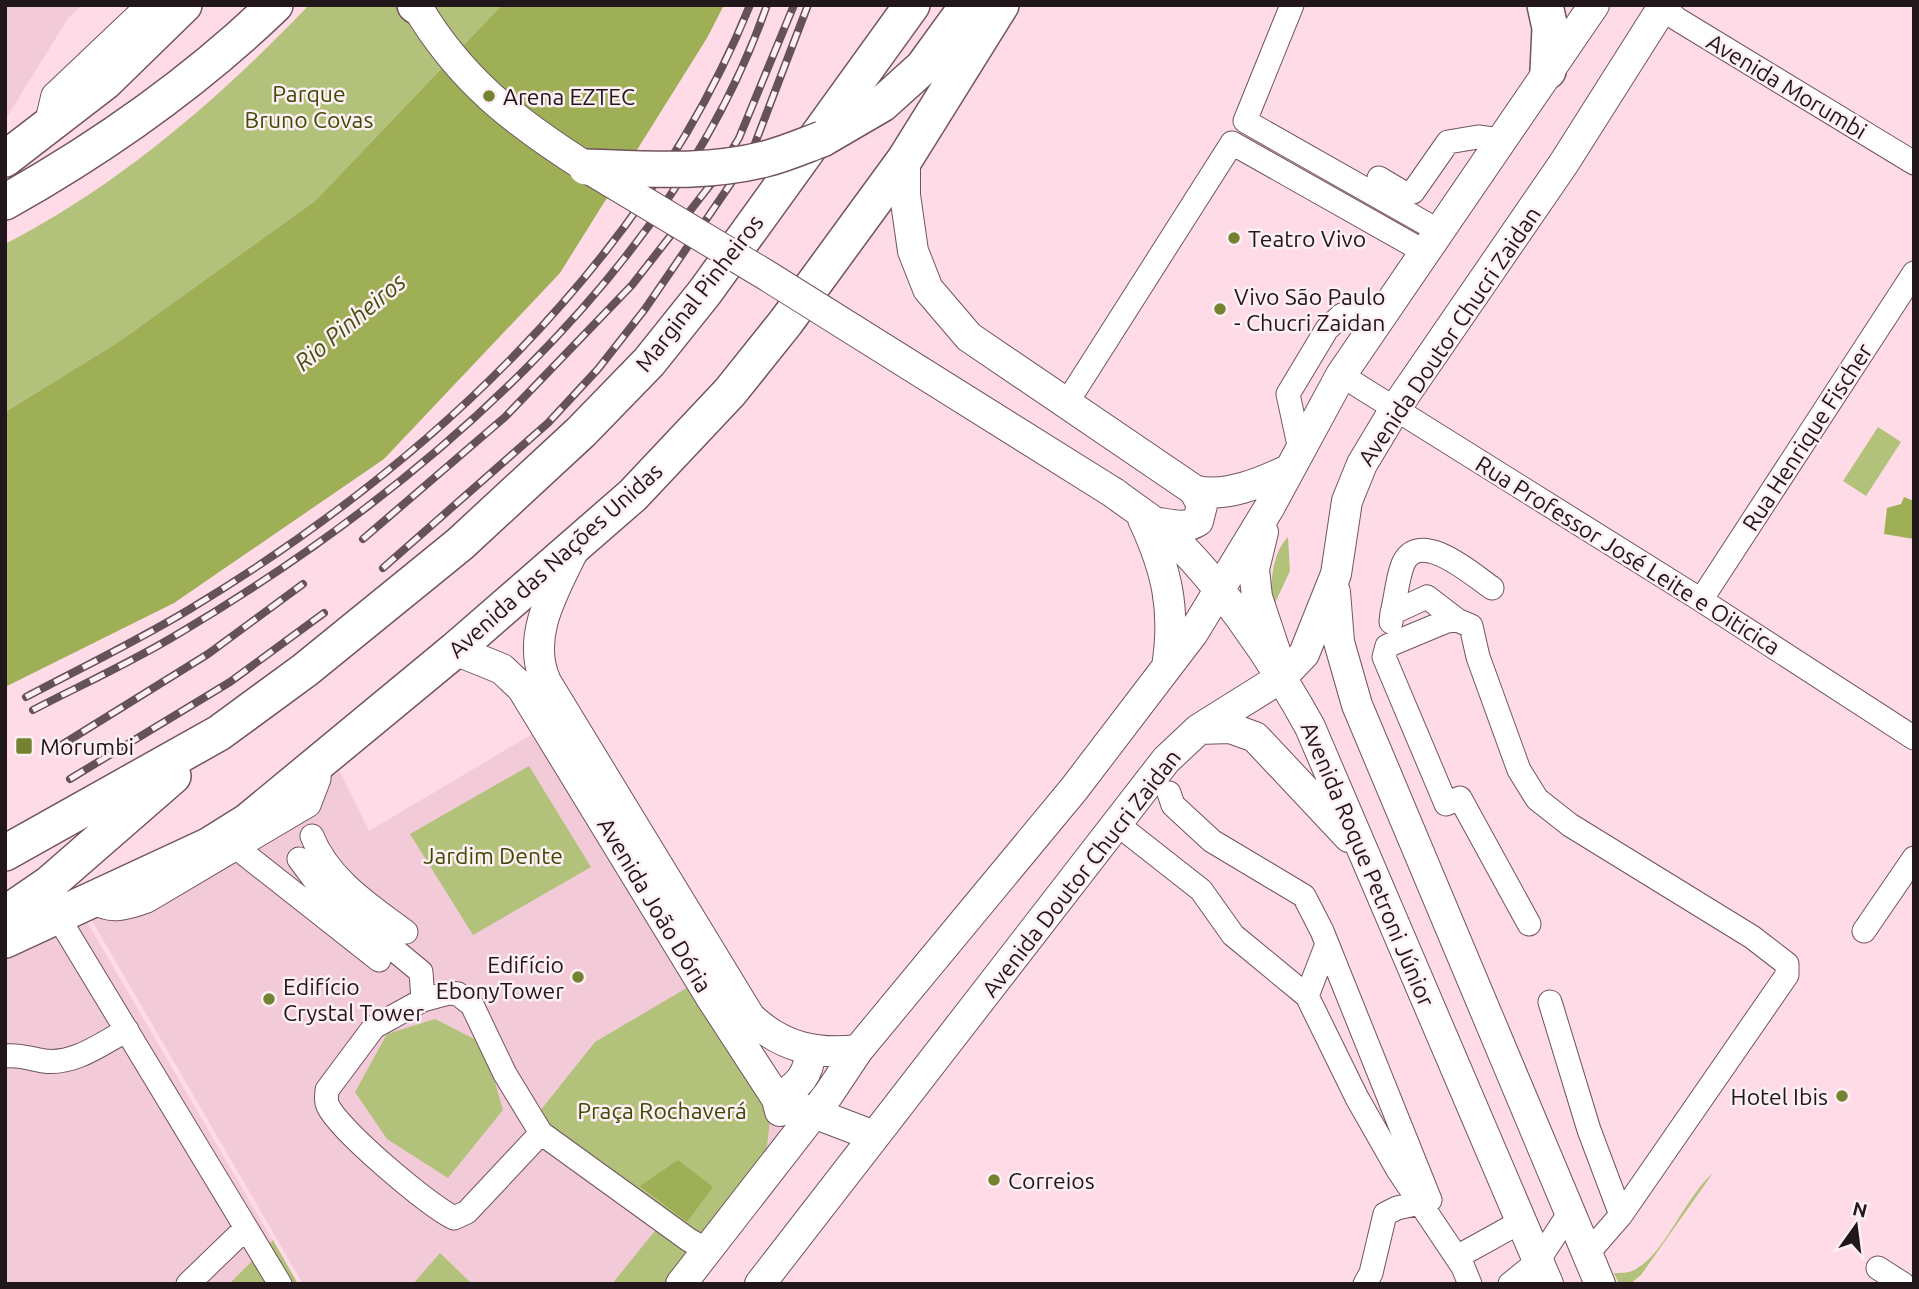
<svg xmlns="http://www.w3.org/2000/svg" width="1919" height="1289" font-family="Ubuntu,sans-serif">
<rect width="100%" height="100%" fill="#fedbe7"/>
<path fill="#f3cad8" d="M5,5H83L69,17L5,120Z
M546,726L777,1099L782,1135L681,1284H303L91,919L340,772L369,831Z
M86,920L298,1284H5V953Z"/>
<path fill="#b3c27a" d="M309,5H502L315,201L117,343L5,412V244C120,185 220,98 309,5Z
M1878,427L1901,442L1866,496L1843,481Z
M1288,537L1290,571L1274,605L1270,604C1272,580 1271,555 1288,537Z
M529,766L591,867L473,935L410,834Z
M690,986L771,1111L766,1155L666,1284H612L658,1227L532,1121L595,1042Z
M435,1019L484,1044L503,1110L448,1178L387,1139L355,1092L387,1034Z
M1713,1173L1641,1275L1630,1284H1619L1614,1273C1622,1273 1630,1273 1636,1269C1665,1253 1685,1197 1713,1173Z
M273,1240L298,1284H229Z
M440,1253L472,1284H413Z"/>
<path fill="#9eaf56" d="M502,5H724L707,38L560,273L384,459L174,603L5,687V412L117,343L315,201Z
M1904,497L1914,501V539L1884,534L1887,508L1901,504Z
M678,1160L713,1187L687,1222L640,1186Z"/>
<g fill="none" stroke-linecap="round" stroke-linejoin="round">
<defs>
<path id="minor" d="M1292,5L1245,121L1439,231
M1663,7L1677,19L1914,163
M45,129L53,95L148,5
M1379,178L1404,193L1413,192L1448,142L1478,137L1501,140
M1341,375L1701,600L1914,738
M1066,404L1232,143L1425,252
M1300,450L1288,394L1327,329L1342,315H1382
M1701,600L1914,273
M1392,613C1396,598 1397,579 1403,564C1419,527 1473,575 1492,588
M1391,622L1392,613L1427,597L1457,620
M1169,793L1173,805L1212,841L1304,896L1322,931L1430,1200
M1117,824L1201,890L1233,935L1307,996L1357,1098L1398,1170L1463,1267L1470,1284
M312,836C329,879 370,905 406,932
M237,848L379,960
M299,859L322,890L421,972L423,1000
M93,901C110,914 128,908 147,901L309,805L319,779L320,760
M58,917L280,1284
M1529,924L1460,798L1446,804L1384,657L1387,646L1447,621L1457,620L1471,626L1478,657L1519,770L1537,799L1570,825L1752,937L1787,964V975L1621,1215L1588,1253
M1864,931L1914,858
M1307,996L1327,944
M1550,1002L1589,1130L1621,1215
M5,1056C21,1054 29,1059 44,1061C74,1065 101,1044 127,1030
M541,1133L467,1212L454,1218C428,1205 340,1131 328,1106C325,1100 327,1096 327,1090L374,1027L423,1000L449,993L458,994L472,1005L505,1074L541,1133L689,1240L707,1250
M1457,1257L1522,1221
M1878,1268L1903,1284
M188,1284L246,1228
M1365,1284L1371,1273L1385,1214L1397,1208L1420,1203
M1510,1284L1538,1261L1570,1212"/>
<path id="major" d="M416,5C460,80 514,121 586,167
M905,159V195L913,251L928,289L969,337L1194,490C1224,499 1263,482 1290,469
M1114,493C1127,503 1141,512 1154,522C1211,567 1275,663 1310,727L1548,1284
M1143,519C1167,570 1176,610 1167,667
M1154,522C1169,524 1185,530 1198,521L1202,505L1194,490
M1263,532L1254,569L1257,597L1278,660
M575,547C555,589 525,636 546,682L750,1017C781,1047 816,1055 858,1050
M1335,592L1339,642L1357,705L1600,1284
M455,650L502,669L522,688L710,996L777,1099L874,1136
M1199,729L1230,728L1255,737L1349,837
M780,1111L777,1099C798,1086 810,1075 810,1050
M681,1284L828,1095L858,1050L1074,789L1193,633L1269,508L1341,375L1594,5
M760,1284L1166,760L1199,729L1282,677L1304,654L1336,574L1347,501L1362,464L1395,409L1564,163L1664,5"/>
<path id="highway" d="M415,5L416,6
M1545,5L1550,28L1548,71
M822,139L882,104L923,67L968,5
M5,159L105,82L184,5
M5,202C101,148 195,82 275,5
M5,853L219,733L305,670L460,544L581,432L649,362L705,292L912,5
M5,914L49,884L173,776
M5,940L208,846L248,821L455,650L633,495L730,392L786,322L905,159L1001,5"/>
</defs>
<use href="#minor" stroke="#71545e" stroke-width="25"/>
<use href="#major" stroke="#71545e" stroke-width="32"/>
<use href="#highway" stroke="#71545e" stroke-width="38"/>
<use href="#minor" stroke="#fff" stroke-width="23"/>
<use href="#major" stroke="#fff" stroke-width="30"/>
<use href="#highway" stroke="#fff" stroke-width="35"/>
<defs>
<path id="rail" d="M363,539L505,417L632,285L711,184L739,138L794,5
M383,568L548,423L598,369L645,309L751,154L808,5
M26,697C81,668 137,641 190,609C425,467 645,264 750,5
M33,710C81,685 132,662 178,634C418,492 673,274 767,5
M55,749L208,654L303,584
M70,779L230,682L324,613"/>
</defs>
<use href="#rail" stroke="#645258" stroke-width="8"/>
<use href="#rail" stroke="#fdeff3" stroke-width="5" stroke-dasharray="16" stroke-linecap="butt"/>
<defs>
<path id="major-bridge" d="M586,167L766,275L1114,493"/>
<path id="highway-bridge" d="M586,167C644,169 708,174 765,159C785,154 803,146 822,139"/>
</defs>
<use href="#major-bridge" stroke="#71545e" stroke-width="32" stroke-linecap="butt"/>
<use href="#highway-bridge" stroke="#71545e" stroke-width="38" stroke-linecap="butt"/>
<use href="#major-bridge" stroke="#fff" stroke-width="30"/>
<use href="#highway-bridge" stroke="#fff" stroke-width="35"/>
</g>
<g fill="#748331" stroke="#fdeff3" stroke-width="2.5">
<circle cx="489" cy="96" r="7"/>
<circle cx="1234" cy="238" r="7"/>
<circle cx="1220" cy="309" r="7"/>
<rect x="15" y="737" width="18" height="18" rx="3.5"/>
<circle cx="578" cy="977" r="7"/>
<circle cx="269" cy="999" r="7"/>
<circle cx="1842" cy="1096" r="7"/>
<circle cx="994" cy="1180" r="7"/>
</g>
<g text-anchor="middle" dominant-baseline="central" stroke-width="5" stroke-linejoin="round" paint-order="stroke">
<g font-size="23" fill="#21161a" stroke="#fdeff3">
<text transform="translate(1787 86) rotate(31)">Avenida Morumbi</text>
<text transform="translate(699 293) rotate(-52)">Marginal Pinheiros</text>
<text transform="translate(1449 336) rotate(-56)">Avenida Doutor Chucri Zaidan</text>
<text transform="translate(1807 437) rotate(-57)">Rua Henrique Fischer</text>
<text transform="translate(1628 555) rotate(32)">Rua Professor José Leite e Oiticica</text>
<text transform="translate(555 560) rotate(-42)">Avenida das Nações Unidas</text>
<text transform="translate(1368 864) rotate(67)">Avenida Roque Petroni Júnior</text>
<text transform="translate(1081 873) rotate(-52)">Avenida Doutor Chucri Zaidan</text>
<text transform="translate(655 905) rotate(59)">Avenida João Dória</text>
</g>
<g font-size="23" fill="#3f4902" stroke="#fdeff3">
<text x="309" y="93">Parque<tspan x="309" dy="26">Bruno Covas</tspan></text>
<text x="493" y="855">Jardim Dente</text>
<text x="662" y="1110">Praça Rochaverá</text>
</g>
<g font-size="23" fill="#21161a" stroke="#fdeff3" text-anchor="start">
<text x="503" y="96">Arena EZTEC</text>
<text x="1248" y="238">Teatro Vivo</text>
<text x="1234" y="296">Vivo São Paulo<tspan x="1234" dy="26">- Chucri Zaidan</tspan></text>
<text x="40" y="746">Morumbi</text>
<text x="564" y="964" text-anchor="end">Edifício<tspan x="564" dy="26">EbonyTower</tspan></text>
<text x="283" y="986">Edifício<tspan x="283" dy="26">Crystal Tower</tspan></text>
<text x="1828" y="1096" text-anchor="end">Hotel Ibis</text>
<text x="1008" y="1180">Correios</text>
</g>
<g font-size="24" font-style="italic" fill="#444f0b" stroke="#fdeff3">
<text transform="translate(350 322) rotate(-40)">Rio Pinheiros</text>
</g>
</g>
<rect width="1919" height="1289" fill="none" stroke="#21161a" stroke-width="14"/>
<g transform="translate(1856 1226) rotate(14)" stroke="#fdeff3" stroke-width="5" paint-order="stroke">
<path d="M0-5L12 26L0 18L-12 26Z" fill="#21161a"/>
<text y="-10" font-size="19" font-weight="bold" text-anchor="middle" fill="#21161a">N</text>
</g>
</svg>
